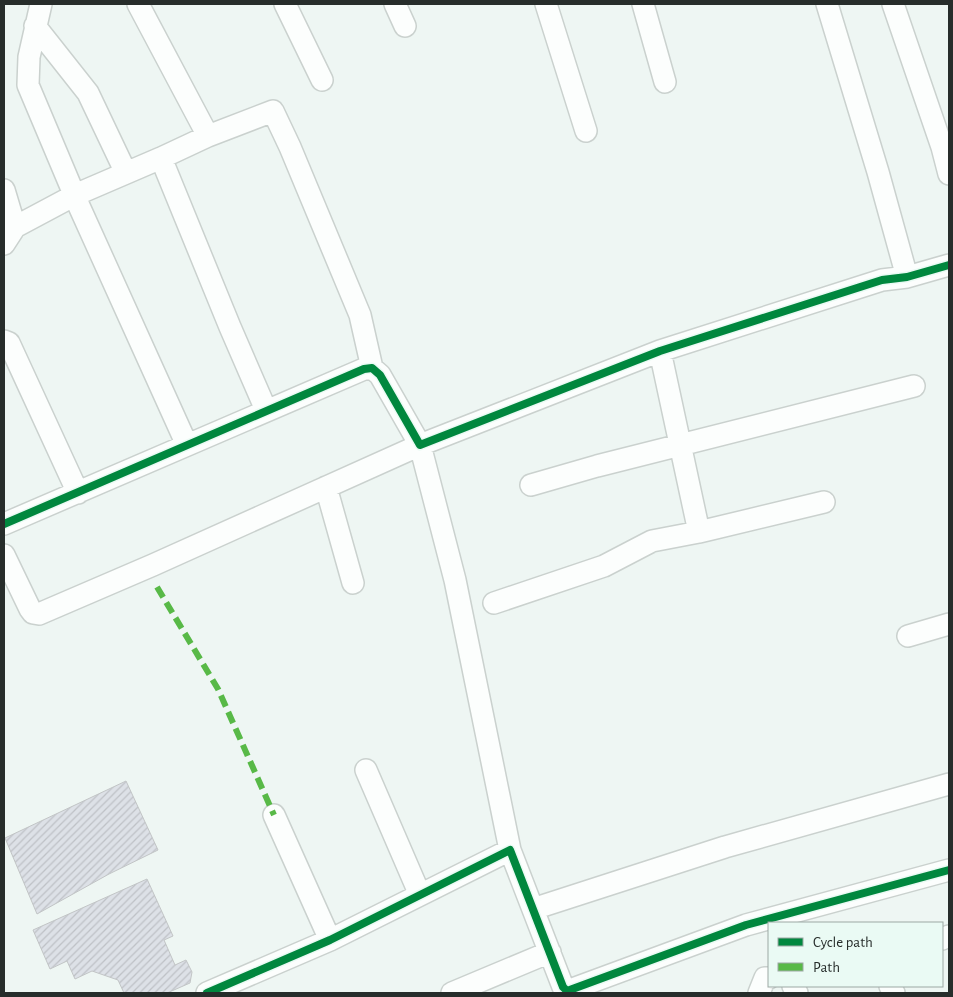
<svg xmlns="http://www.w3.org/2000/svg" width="953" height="997" font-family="'Alegreya Sans',sans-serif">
<defs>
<pattern id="building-hatch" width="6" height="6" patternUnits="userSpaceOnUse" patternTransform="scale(1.25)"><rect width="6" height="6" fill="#dde1e7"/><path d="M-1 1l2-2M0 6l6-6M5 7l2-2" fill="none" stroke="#bec1c6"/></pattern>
</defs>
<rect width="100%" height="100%" fill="#eef6f3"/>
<path fill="url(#building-hatch)" stroke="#c2c5c6" d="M126,781L158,850L109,874L37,914L5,838Z
M147,879L173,936L164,940L175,965L186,960L192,972L190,983L167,993H124L118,980L92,971L75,979L67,961L50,969L33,930Z"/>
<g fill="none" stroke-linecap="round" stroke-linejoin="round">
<defs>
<path id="street" d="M41,4L29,57L28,85L79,206L187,445
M138,4L208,136
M285,4L322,80
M395,4L405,26
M546,4L586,131
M643,4L665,82
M827,4L878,172L907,277
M893,4L942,147L949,174
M35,26L88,93L126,173
M4,190L15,227L4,244
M15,227L75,195L161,158
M4,341L9,343L78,493
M660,351L699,532
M266,410L230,327L161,158L208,136L273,111L290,147L360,315L372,368
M531,485L597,466L914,386
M326,487L353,583
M4,524L364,369L372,368L380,375L420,445L660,351L882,280L907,277L949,265
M4,555L30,609L33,613L39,614L153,565L420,445L455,580L510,850
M494,603L604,566L652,541L699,532L824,502
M908,636L949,624
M366,770L420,895
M274,815L330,940
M533,909L725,847L949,784
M942,939L949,936
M793,986L797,993
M890,986L894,993
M207,993L330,940L510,850L563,987L567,991L746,925L949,870
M452,993L550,952
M759,993L765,978H769"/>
</defs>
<use href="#street" stroke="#cad1ce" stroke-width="24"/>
<use href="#street" stroke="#fcfefd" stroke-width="21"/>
<path stroke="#58b947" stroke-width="6" stroke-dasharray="12 6" stroke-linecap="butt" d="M157,587L218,689L274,815"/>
<defs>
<path id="cycleway" d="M4,524L364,369L372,368L380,375L420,445L660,351L882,280L907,277L949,265
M207,993L330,940L510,850L563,987L567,991L746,925L949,870"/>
</defs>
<use href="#cycleway" stroke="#eafaf4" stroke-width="11"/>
<use href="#cycleway" stroke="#00873e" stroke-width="8"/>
</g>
<rect width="953" height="997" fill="none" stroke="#272d2b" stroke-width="10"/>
<rect x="768" y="922" width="175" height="65" fill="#eafaf4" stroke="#9ca8a4"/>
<rect x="778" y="938" width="25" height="8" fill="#00873e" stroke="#9ca8a4"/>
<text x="813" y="947" font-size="15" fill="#272d2b">Cycle path</text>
<rect x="778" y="963" width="25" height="8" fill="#58b947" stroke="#9ca8a4"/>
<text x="813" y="972" font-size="15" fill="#272d2b">Path</text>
</svg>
